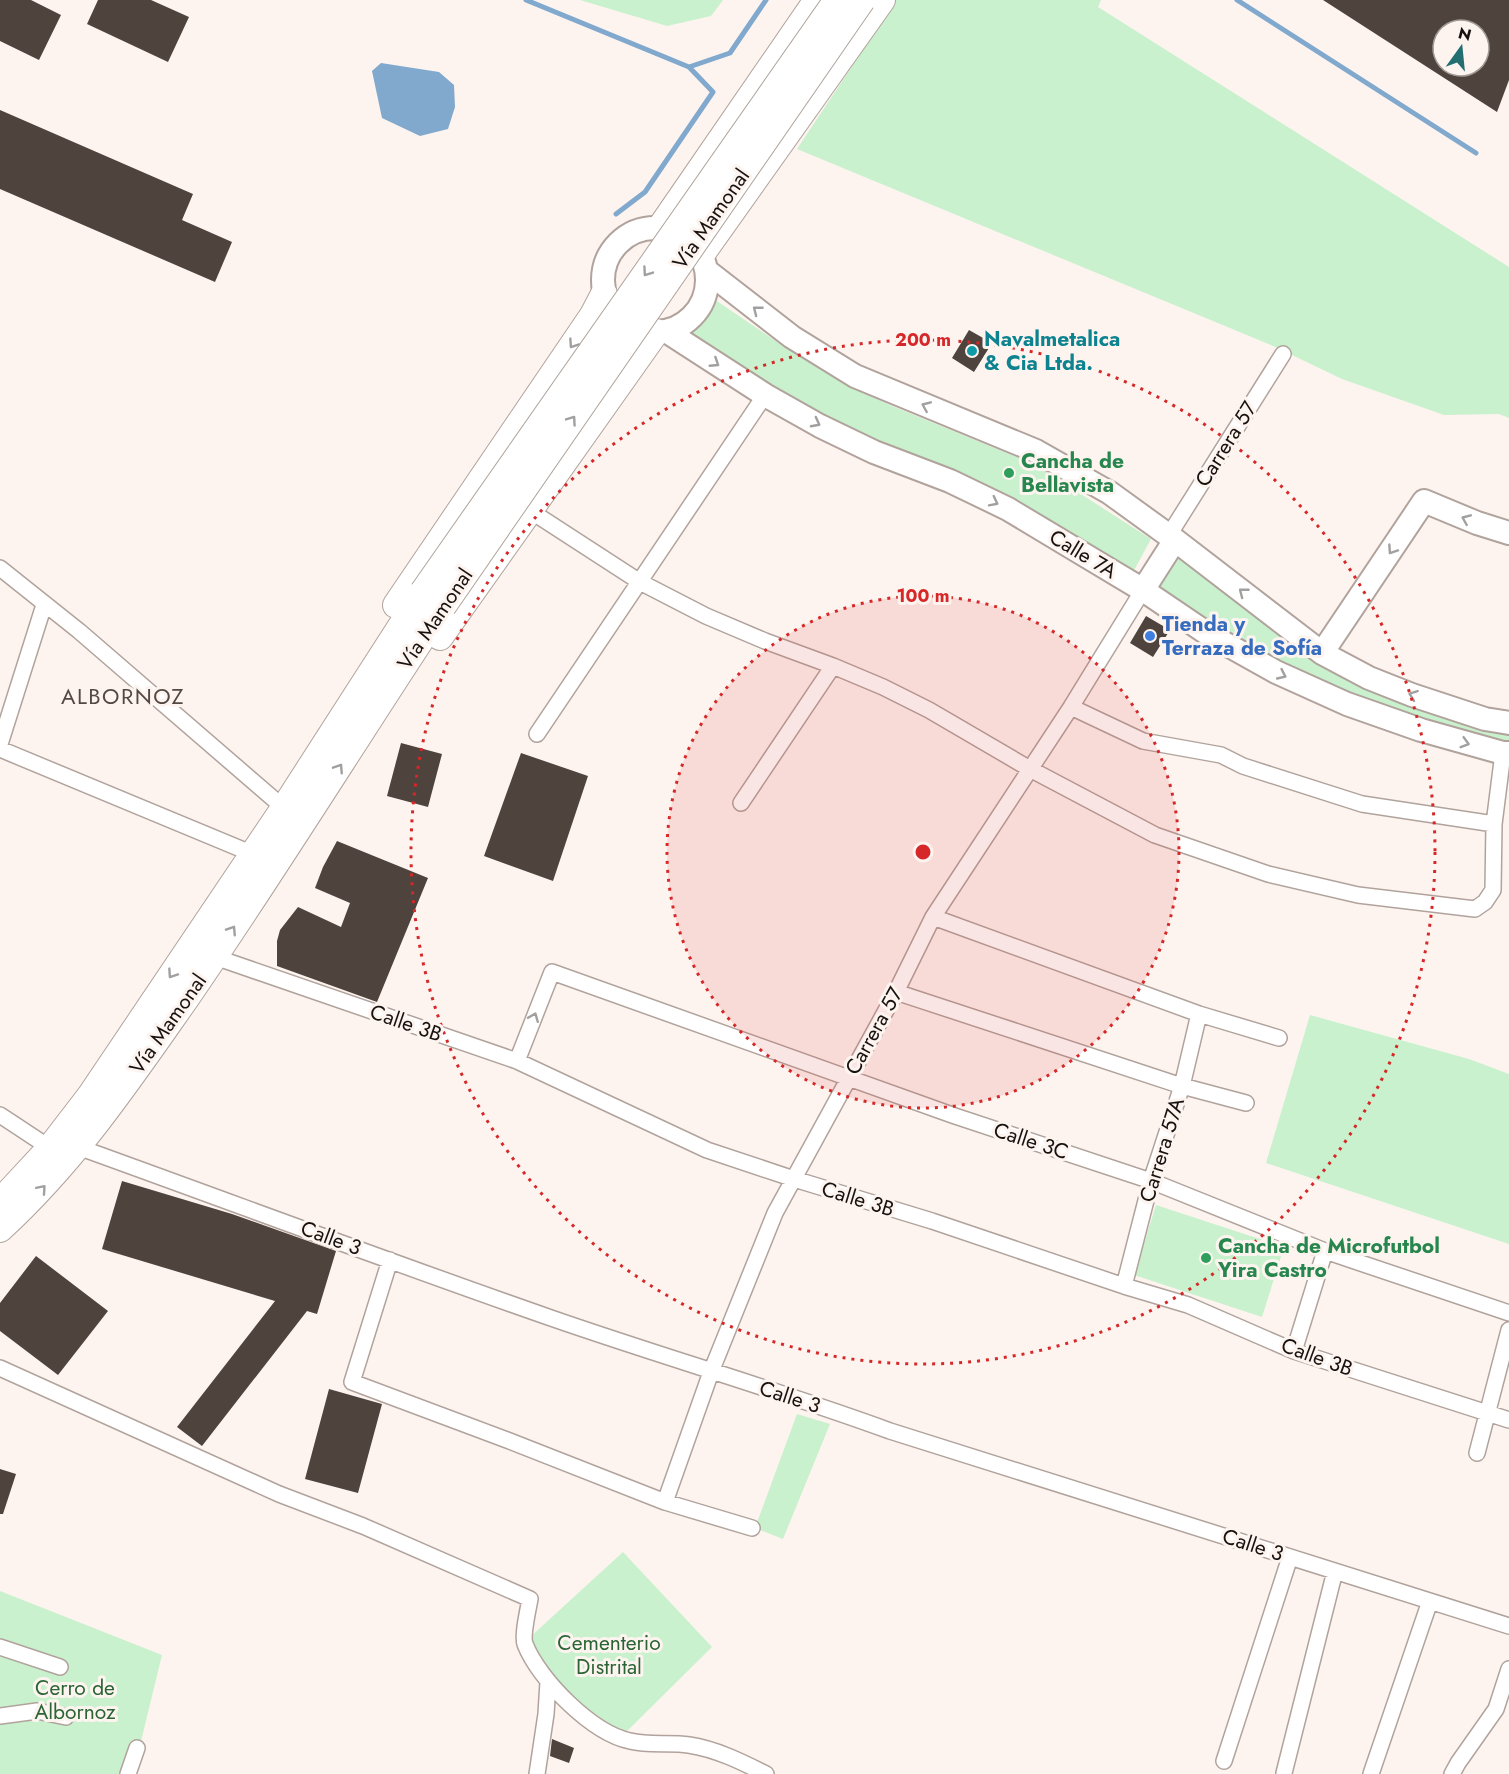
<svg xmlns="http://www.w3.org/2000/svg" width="1509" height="1774" font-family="Jost,sans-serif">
<rect width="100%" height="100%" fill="#fdf4f0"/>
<path fill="#c9f1cd" d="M580,0H723L711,16L667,26Z
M896,0H1101L1098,7L1509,267V418L1499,414L1444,415L1342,379L1271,345L797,149Z
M708,295L786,348L851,386L892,406L1034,464L1151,539L1131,576L767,390L679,333C695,323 705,316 708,295Z
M1177,557L1318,661L1509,729V744L1404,716L1310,678L1153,589Z
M1310,1015L1469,1059L1509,1074V1244L1266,1163Z
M1156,1205L1284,1247L1262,1317L1134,1275Z
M797,1414L830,1424L783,1539L755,1528Z
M623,1552L712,1647L617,1741L566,1707L517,1649Z
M0,1591L162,1655L133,1774H0Z"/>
<path fill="#81a8cd" d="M381,63L439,72L454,85L455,107L448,129L420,136L382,118L372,71Z"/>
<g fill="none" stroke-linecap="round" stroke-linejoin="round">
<path stroke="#81a8cd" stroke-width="5" d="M526,0L689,67L713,92L645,192L616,214
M1237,0L1476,153
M689,67L730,53L766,0"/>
</g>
<path fill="#4e433d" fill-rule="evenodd" d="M0,0H31L61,15L39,60L0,41Z
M98,0H151L189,17L168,62L87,24Z
M1323,0H1509V80L1497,112ZM1443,30H1479V66H1443Z
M0,110L193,194L182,220L232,242L215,282L0,189Z
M969,330L992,343L974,372L952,358Z
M1146,616L1170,630L1153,657L1130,643Z
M401,743L442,754L428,807L387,796Z
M521,753L588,776L553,881L484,856Z
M337,841L428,878L377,1002L277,966V941L280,930L298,907L341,927L350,903L315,888L323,867Z
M122,1181L232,1214L336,1251L317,1314L307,1311L202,1446L177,1427L275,1301L102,1249Z
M36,1256L108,1311L58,1375L0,1331V1303Z
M329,1389L382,1404L358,1493L305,1479Z
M0,1469L16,1474L3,1514H0Z
M552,1739L574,1748L569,1763L550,1756Z"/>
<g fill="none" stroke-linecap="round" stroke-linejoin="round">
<defs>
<path id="street" d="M529,510L640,582L706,616L765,641L833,666L883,687L929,710L1030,769L1155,835L1268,874L1358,895L1475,909L1485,902L1493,890L1494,824L1503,753
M1169,535L1283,354
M0,568L79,631L284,808
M1071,707L1143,741L1221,755L1243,766L1362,804L1494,824
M537,734L765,395
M0,744L44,605
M0,749L253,854
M741,803L833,666
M933,917L1199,1014L1279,1038
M215,957L517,1061L707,1150L794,1179L932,1221L1124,1286L1188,1305L1294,1351L1509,1420
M896,992L1182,1086L1246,1103
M517,1061L552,972L955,1116L1151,1181L1325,1251L1509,1313
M0,1115L50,1148
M78,1147C236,1204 393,1263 551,1318C663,1357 778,1390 890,1431L1509,1626
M390,1260L352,1382L507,1440L665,1502L752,1528
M1124,1286L1151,1181L1182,1086L1199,1014
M1294,1351L1325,1251
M0,1368L279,1494L363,1526L530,1599C528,1610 522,1636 525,1644C539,1680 592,1733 630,1741C649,1746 670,1742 689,1745C716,1749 742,1762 766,1774
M1477,1453L1509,1330
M665,1502L711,1372L775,1213L896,992L933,917L1071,707L1143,590
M0,1647L60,1667
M0,1716L37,1711L66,1717
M1224,1761L1290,1557
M1284,1773L1335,1571
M128,1774L137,1748
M537,1774L546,1714L548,1682
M1371,1774L1430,1601
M1452,1774L1458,1763L1496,1709L1509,1669"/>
<path id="secondary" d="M603 280a52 52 0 1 1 104 0a52 52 0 1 1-104 0Z
M707,271L792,337L855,376L1036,451L1110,493L1175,540L1322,653L1369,678L1412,695L1485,719L1509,723
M666,331L765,395L820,426L874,452L950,481L1008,509L1143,590L1208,634L1276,672L1347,704L1421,730L1503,753H1509
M1143,590L1175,540
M1322,653L1424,501L1477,523L1509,533"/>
<path id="primary" d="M660,228L817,0
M701,255L882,0
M396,605L593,315L604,294
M440,637L656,332
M0,1202L50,1148L90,1096L284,808L423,592
M0,1229C76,1159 128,1081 187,997C275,869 357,736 443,606"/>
</defs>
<use href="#street" stroke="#b1a39c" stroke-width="18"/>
<use href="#secondary" stroke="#b1a39c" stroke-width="26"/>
<use href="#primary" stroke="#b1a39c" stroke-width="28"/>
<use href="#street" stroke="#fff" stroke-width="15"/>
<use href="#secondary" stroke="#fff" stroke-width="22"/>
<use href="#primary" stroke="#fff" stroke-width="26"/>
<defs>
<path id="primary-bridge" d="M423,592L837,0
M443,606L862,0"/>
</defs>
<use href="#primary-bridge" stroke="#b1a39c" stroke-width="28" stroke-linecap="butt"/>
<use href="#primary-bridge" stroke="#fff" stroke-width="26"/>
</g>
<defs><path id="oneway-chevron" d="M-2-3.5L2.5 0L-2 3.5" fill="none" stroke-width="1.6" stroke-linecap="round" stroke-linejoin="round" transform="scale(1.5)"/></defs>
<g stroke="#a2a09f">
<use href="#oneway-chevron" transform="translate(647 272) rotate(125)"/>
<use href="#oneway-chevron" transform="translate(757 310) rotate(-142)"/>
<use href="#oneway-chevron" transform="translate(573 344) rotate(124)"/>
<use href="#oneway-chevron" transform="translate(715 363) rotate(33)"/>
<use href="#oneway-chevron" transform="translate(926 406) rotate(-157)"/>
<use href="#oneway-chevron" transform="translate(572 420) rotate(-55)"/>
<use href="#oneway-chevron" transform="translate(816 423) rotate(28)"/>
<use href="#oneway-chevron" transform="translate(994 502) rotate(27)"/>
<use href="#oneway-chevron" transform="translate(1466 519) rotate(-157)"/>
<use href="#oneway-chevron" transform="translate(1392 550) rotate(124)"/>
<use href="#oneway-chevron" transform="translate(1243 592) rotate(-142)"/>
<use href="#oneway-chevron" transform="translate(1282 675) rotate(25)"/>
<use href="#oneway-chevron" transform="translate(1413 695) rotate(-160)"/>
<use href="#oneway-chevron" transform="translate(1465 743) rotate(16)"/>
<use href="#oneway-chevron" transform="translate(339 768) rotate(-57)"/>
<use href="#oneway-chevron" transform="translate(232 930) rotate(-57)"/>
<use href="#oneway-chevron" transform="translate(172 974) rotate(124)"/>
<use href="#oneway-chevron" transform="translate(534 1017) rotate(-68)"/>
<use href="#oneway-chevron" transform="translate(42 1189) rotate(-49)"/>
</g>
<circle cx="923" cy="852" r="256" fill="#d62828" fill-opacity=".12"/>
<g fill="none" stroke="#d62828" stroke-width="3" stroke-dasharray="3 6">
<circle cx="923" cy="852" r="256"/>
<circle cx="923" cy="852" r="512"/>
</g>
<circle fill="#0f9aa8" stroke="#fdf4f0" stroke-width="2" cx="972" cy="351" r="6"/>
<g fill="#2e9e5b" stroke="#fdf4f0" stroke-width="2">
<circle cx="1009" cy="473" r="6"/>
<circle cx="1206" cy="1258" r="6"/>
</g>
<circle fill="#3f7fe0" stroke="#fdf4f0" stroke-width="2" cx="1150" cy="636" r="6"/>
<g text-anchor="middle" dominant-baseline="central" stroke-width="6" stroke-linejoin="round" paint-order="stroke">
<g font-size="21" fill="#17120f" stroke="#fdf4f0">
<text transform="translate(711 219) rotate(-55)">Vía Mamonal</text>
<text transform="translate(1226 444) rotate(-58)">Carrera 57</text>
<text transform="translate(1083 554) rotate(31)">Calle 7A</text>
<text transform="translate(435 619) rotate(-56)">Vía Mamonal</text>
<text transform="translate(406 1023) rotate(19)">Calle 3B</text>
<text transform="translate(168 1024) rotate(-55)">Vía Mamonal</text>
<text transform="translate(874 1031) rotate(-61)">Carrera 57</text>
<text transform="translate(1031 1141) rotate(18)">Calle 3C</text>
<text transform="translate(1162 1150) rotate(-73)">Carrera 57A</text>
<text transform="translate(858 1199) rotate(17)">Calle 3B</text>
<text transform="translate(331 1238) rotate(20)">Calle 3</text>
<text transform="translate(1317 1357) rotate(20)">Calle 3B</text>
<text transform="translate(790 1397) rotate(18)">Calle 3</text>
<text transform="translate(1253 1545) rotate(18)">Calle 3</text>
</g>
<g font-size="21" font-weight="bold" fill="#0d838f" stroke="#fdf4f0" text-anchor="start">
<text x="984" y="339">Navalmetalica<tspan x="984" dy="24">&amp; Cia Ltda.</tspan></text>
</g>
<g font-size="21" font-weight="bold" fill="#27864d" stroke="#fdf4f0" text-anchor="start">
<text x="1021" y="461">Cancha de<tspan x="1021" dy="24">Bellavista</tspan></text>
<text x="1218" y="1246">Cancha de Microfutbol<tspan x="1218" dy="24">Yira Castro</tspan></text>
</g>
<g font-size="21" font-weight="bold" fill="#366cbe" stroke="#fdf4f0" text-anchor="start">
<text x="1162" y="624">Tienda y<tspan x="1162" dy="24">Terraza de Sofía</tspan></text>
</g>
<g font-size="21" fill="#2a6434" stroke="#fdf4f0">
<text x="609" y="1643">Cementerio<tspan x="609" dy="24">Distrital</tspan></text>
<text x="75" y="1688">Cerro de<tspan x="75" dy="24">Albornoz</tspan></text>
</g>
<g font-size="22" letter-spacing="1.5" fill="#544842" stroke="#fdf4f0">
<text x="123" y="696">ALBORNOZ</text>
</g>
</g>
<circle cx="923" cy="852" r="9" fill="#d62828" stroke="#fdf4f0" stroke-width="3"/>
<g font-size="18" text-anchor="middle" font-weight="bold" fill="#d62828" stroke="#fdf4f0" stroke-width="6" stroke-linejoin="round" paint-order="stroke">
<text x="923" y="346">200 m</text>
<text x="923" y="602">100 m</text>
</g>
<g transform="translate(1461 48) rotate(15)"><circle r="28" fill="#fdf4f0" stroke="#a19a96" stroke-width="1.5"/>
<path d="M0-4.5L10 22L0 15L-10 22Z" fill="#226e70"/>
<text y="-9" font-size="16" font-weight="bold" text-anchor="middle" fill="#17120f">N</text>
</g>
</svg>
